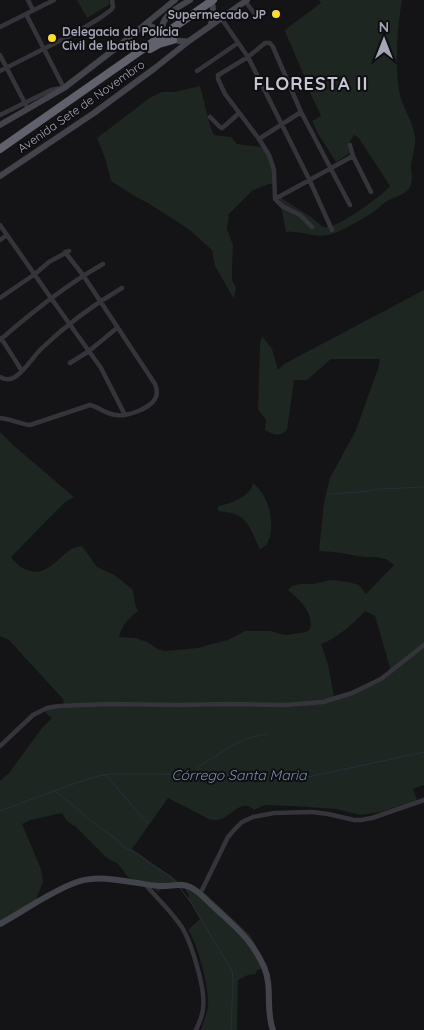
<svg xmlns="http://www.w3.org/2000/svg" width="424" height="1030" font-family="Quicksand,sans-serif">
<rect width="100%" height="100%" fill="#141416"/>
<path fill="#1d2620" fill-rule="evenodd" d="M77,0H109L110,4L87,18Z
M319,0H402C397,29 395,62 399,91C402,108 414,122 415,138C416,147 412,156 411,165C411,170 413,178 411,184C408,195 396,196 387,201C381,205 376,211 369,215C356,222 342,232 328,235C314,238 300,230 286,232L279,196L284,200L311,217L323,227C325,227 328,227 331,226C342,224 382,196 390,186L358,137L354,135L349,143L350,153L336,162L317,132L312,121L321,116L306,84L307,83L285,31L286,29L321,3Z
M200,86L211,129L214,135L231,137L237,144L261,147L268,151L276,184H269L253,190L229,214L227,229L233,245L232,268V280L236,288L234,299L215,266L212,250L204,243L190,230L148,203L136,197L111,181L105,158L97,138L151,97L162,92H174Z
M424,290V785L413,789L417,800L380,812L361,815L336,809L293,806L265,805L254,810C240,796 230,821 215,820C212,820 209,819 207,818L168,798L132,849L178,881L169,884L158,892L150,885L129,878L118,864L107,858L76,827L67,821L62,813L30,820L22,824L41,869L43,882L36,900L0,921V781L9,773L42,728L52,718L46,713V710L64,705L63,699L9,640L0,636V432L13,445L74,497L65,502L11,557C15,563 22,569 30,571C46,575 56,561 67,552C71,548 77,547 82,546L97,567L116,576L133,590L135,604L138,611C129,618 122,625 119,637L135,638L147,642L158,649L165,651L198,648L208,645L228,640L245,631H271L280,634L287,635L306,632L310,629C314,613 300,600 288,590L292,586L300,584H313L331,580L348,582L359,585L366,594L394,565L386,559L376,557H364L334,552L319,551L324,502L330,478L356,430L379,366L380,359H331L307,380H294L287,430C279,438 273,434 265,430L266,420L258,409L260,343L262,336L272,349L278,370L284,364ZM365,611L375,616L391,671C373,682 355,692 334,697L328,664L321,644C336,639 354,623 365,611Z
M253,483C267,495 272,511 271,530C271,534 269,541 266,545C266,545 260,549 260,550C254,537 249,518 234,514C229,512 223,512 218,511V506C231,504 250,497 253,483Z
M186,885L206,894L250,935L267,965V968L257,970L256,974L248,975L238,980L237,1030H201C203,1023 206,1015 208,1008C210,990 198,944 188,930L200,919L188,898L189,896L185,889Z"/>
<g fill="none" stroke-linecap="round" stroke-linejoin="round">
<path stroke="#292f3a" stroke-width="1" d="M329,494L360,492L380,489L424,487
M106,775L148,824
M194,776L201,765L233,745L248,738L267,734
M55,791L103,830L111,835L124,847L138,854L152,865L170,876L176,883
M0,811L70,785L98,776L110,774H157L187,775L203,777L226,776L281,778L308,777L424,752
M180,888L192,904L232,971L233,980L231,1030"/>
<path stroke="#35343b" stroke-width="4.5" d="M28,0L33,10
M245,1L257,17
M26,14L64,88
M221,18L248,57L309,179L332,230
M0,27L54,0
M0,55L26,105
M0,71L77,32L100,18L111,10L113,7L112,0
M197,71L238,43
M0,115L45,93L51,90L61,88
M210,117L220,127L222,128L227,124L239,113
M259,139L301,112
M350,145L353,156L371,192
M275,199L353,156
M0,225L51,298L101,368L125,415
M312,227L300,215L282,206L275,199L274,170L269,155L259,139L225,94L218,79V75L220,74L248,57L265,43H270L273,47L301,112L350,205
M0,240L7,235
M0,298L35,274L49,262L69,251
M1,338L22,371
M0,340C32,312 66,285 103,264
M70,363L89,351L117,328
M0,377C5,380 10,380 15,377C26,370 32,358 41,349C66,325 93,305 122,288
M0,418C12,419 19,424 30,425L90,405C99,407 106,414 116,415C126,417 149,409 155,399C158,394 157,389 155,384L83,275L65,252
M0,746L33,715L47,708L59,706L110,704L178,705L229,704L285,705L323,702L352,693L381,679L424,645
M145,884C157,898 174,914 183,929C192,945 206,990 203,1008C203,1015 199,1023 196,1030
M200,894L228,837L235,829L242,822L253,817L274,813L312,812L328,814L354,820H361L372,818L424,800"/>
<path stroke="#42434b" stroke-width="6" d="M210,0C215,7 213,16 211,24
M146,24L163,32
M189,41C179,42 171,41 163,34C158,17 177,8 190,0
M0,125L64,88L116,48L175,0
M0,176L94,113L155,68L189,41L247,0
M0,924C24,911 51,891 77,882C104,873 132,884 160,886C170,887 180,882 190,887C199,891 205,899 213,906C235,927 251,938 264,967C273,987 265,1009 273,1030"/>
<path stroke="#60616c" stroke-width="8" d="M150,49L159,44L173,40
M0,149L213,0"/>
</g>
<g fill="#ffde22" stroke="#0f0f11" stroke-width="2">
<circle cx="276" cy="14" r="5"/>
<circle cx="52" cy="38" r="5"/>
</g>
<g text-anchor="middle" dominant-baseline="central" stroke-width="4" stroke-linejoin="round" paint-order="stroke">
<g font-size="12" font-weight="bold" fill="#a4a6b7" stroke="#0f0f11" text-anchor="end">
<text x="266" y="14">Supermecado JP</text>
<text x="62" y="31" text-anchor="start">Delegacia da Polícia<tspan x="62" dy="14">Civil de Ibatiba</tspan></text>
</g>
<g font-size="12" fill="#a4a6b7" stroke="#0f0f11">
<text transform="translate(81 106) rotate(-35)">Avenida Sete de Novembro</text>
</g>
<g font-size="14" font-style="italic" fill="#788db5" stroke="#0f0f11">
<text x="239" y="775">Córrego Santa Maria</text>
</g>
<g font-size="18" font-weight="bold" letter-spacing="1" fill="#c6c7d3" stroke="#0f0f11">
<text x="311" y="83">FLORESTA II</text>
</g>
</g>
<g transform="translate(384 40)" stroke="#0f0f11" stroke-width="4" paint-order="stroke">
<path d="M0-4L9 19L0 12L-9 19Z" fill="#a4a6b7"/>
<text y="-8" font-size="14" font-weight="bold" text-anchor="middle" fill="#a4a6b7">N</text>
</g>
</svg>
